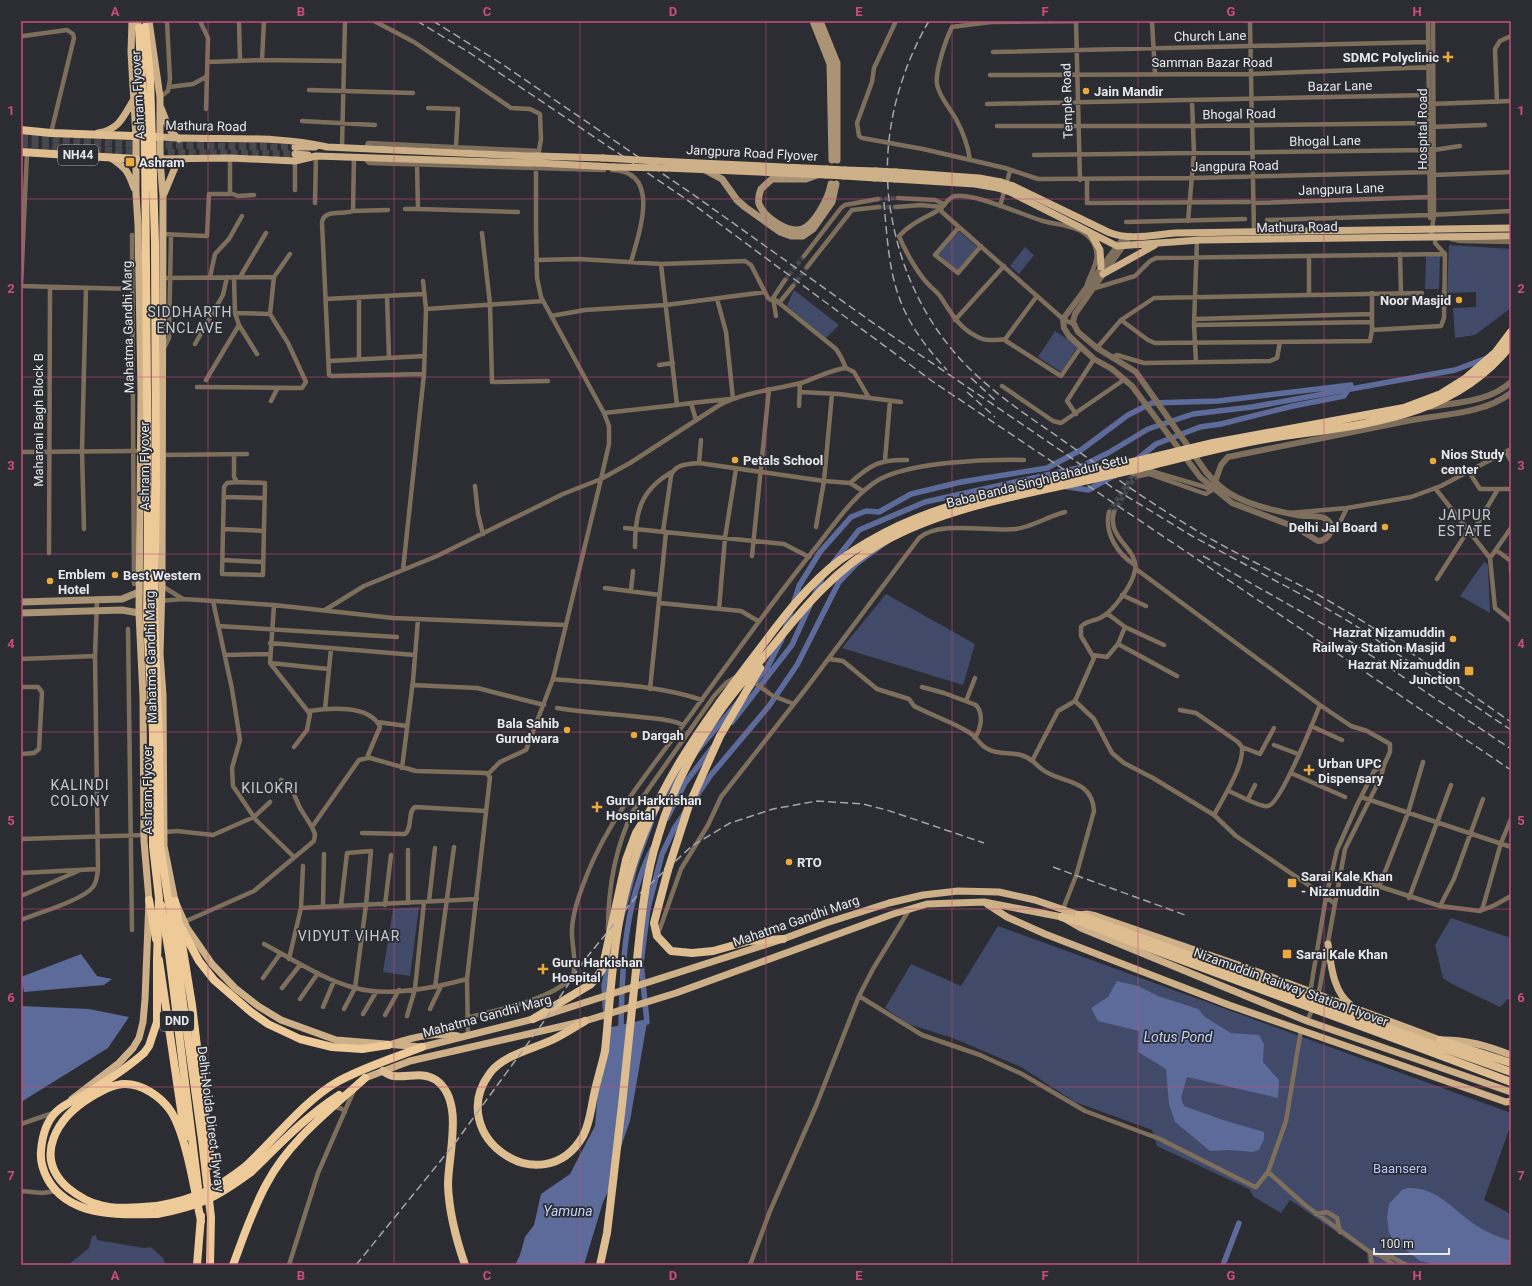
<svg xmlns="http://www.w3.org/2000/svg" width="1532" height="1286" font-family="Roboto,sans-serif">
<rect width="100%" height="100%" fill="#2b2d33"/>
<path fill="#414a68" d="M959,231L977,247L958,271L938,254Z
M1449,245L1511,249V308L1475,335L1455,338L1453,308L1476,307V292L1447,293Z
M1025,247L1034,255L1019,274L1010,266Z
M1426,256H1440L1439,289H1425Z
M794,290L839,325L826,338L787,306Z
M1055,331L1078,346L1061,372L1038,357Z
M1484,562L1488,565L1490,613L1460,596Z
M886,594L975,644L963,685L842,648Z
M419,907L410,976L383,972L393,909Z
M1451,918L1511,938V1000L1508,999L1500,1007L1452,984L1443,978L1435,945Z
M998,926L1511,1113V1124L1484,1200L1511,1214V1265H1368L1367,1253L1290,1200L1281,1213L1254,1197L1249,1189L1157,1146L1152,1130L1075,1102L1021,1067L953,1038L908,1024L885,1008L911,964L961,986Z
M96,1235L97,1240L144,1248L151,1247L163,1258L166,1265H68L89,1248L92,1236Z"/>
<path fill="#5d6b9a" d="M81,954L97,976L112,979L104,985L24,992L21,977Z
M1117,981L1138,986L1158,996L1198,1009L1205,1017L1231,1033L1259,1035L1264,1044L1263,1062L1279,1080L1278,1098L1187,1077L1181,1098L1184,1106L1223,1120L1264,1132V1139L1259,1150L1252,1152L1229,1150L1210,1151L1175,1122L1169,1104L1166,1069L1138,1052L1139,1031L1098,1021L1091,1008L1108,997Z
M21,1006L89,1009L129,1017L108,1048L21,1102Z
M647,1022L630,1121L615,1164L614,1180L603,1202L584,1265H515L520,1255L525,1237L534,1225L541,1194L570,1174L595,1126L599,1079L607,1031Z
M1407,1188C1437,1186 1454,1211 1477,1226C1488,1233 1499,1237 1511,1241V1265H1438L1420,1261L1393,1240L1389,1233L1387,1217L1389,1204L1402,1190Z"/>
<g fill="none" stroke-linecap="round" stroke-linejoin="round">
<path stroke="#5d6b9a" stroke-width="5.5" d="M1351,385L1344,396L1293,406L1221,424L1200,427L1156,444L1124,470L1088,490L1056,485L968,502L912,523L856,564L839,582L797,665L769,706L711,775L675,827L662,854L648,908L641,963L647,1022L607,1031L604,985L635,866L655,812L674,778L767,668L782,639L799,586L820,552L851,517L866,511L879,512L911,494L961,482L1047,468L1081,450L1128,415L1152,403L1218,401Z
M833,563L859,530L925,502L1078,468L1108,453L1148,429L1193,414L1252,407L1455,370L1487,358
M815,594L823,576
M732,722L792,645L810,605
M667,818L685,783L712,748
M621,1027C622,967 624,904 652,849
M1223,1265L1239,1223"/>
<path stroke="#47494f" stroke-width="4.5" stroke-dasharray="4.5 2" stroke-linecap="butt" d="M878,199L898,198
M879,207H896
M785,280L804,256
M793,286L807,267
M1109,512L1133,474
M1114,512L1134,479L1139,476"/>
<path stroke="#47494f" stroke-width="7" stroke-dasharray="7 3.5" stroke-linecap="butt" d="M21,137L141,145
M21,144L134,152L295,154
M155,145L295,147"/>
<path stroke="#7e6f5c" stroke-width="4.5" d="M200,21L208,38L206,109
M239,21L240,60
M374,21L414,42L511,108L530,109L540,114L541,139L536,168V227L537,278L541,297L604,413L609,426V444L601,479L553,679L526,750L500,762L488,774
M896,21L874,68L872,82L857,123L859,136L862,138L923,149L1005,168L1038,179L1193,178L1433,172
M1076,21L1080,180
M1152,21L1155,73
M1250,21L1254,233
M1428,21L1430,218
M23,36L67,30L73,34L74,38L51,133
M993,52L1428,42
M262,60L264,21
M208,62L262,60L343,61
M990,75L1251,74L1433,67
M169,87L193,84L206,77
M309,90L413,93
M160,97L168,91L170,79L167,21
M1497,102L1495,49L1500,41L1511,36
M987,104L1429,95
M1431,104L1511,101
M428,108L458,109L456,146
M302,121L375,125
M997,126H1193L1429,123
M1431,127L1485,125
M342,147L345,21
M366,148L368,143L539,151
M1434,150L1460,146
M1034,155L1429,150
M354,157L353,211C343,215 324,209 322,222L329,375L332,376L424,374
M230,158V193L238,196L254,195
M365,158L369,163L604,170
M970,160C968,146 963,132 956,119C950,108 939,97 937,84C935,71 946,39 952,27L991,22L1078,21
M295,161V190
M417,165L418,209L518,212
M612,170C662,171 639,233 631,262
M1433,175L1511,172
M1087,180V203L1249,202
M898,198L935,200L944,204
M315,203L316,156
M1254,203L1429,197
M1000,206L1010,171
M896,207L921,205L942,207
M405,209H418
M941,209L942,212L1063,319L1075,325
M353,211L388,210
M1267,220L1429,215L1511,211
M1188,221L1194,153L1192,101
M1126,222L1245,219
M959,227L935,255L958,273L981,246
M482,233L490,304L492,382L548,381
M162,234L207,236L209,194H231
M132,235L134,584
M1431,236L1434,215L1433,21
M1451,239L1461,241L1511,242
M1400,254L1401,293
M804,256L841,208L845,205L878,199
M1309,256V294
M536,260L579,259L661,264L745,261L751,265L768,298L771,300L773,298L776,316
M661,264L677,405L691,403L696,420
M807,267L852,210L879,207
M210,277L215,254L229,239L242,216
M234,277L235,313L239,325L257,354
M240,277L266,233
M163,278L274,277L290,254
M785,280L773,298L836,349L841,357L846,368
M21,286L27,152
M21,286L132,289
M1092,289L1135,276L1150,261L1156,258L1445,254
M1372,293V330
M387,296L389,357
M1037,296L1006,338V341L1061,376L1081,347
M359,297V359
M326,299L423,294
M717,299L726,332L733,399
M779,303L793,286
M426,309L543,301
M270,314L274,277
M551,316L585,310L666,305L765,292
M1195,319L1371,314
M955,320L1004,266
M1121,320L1148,340L1155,343L1370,341L1372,330L1441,326L1444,318L1445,254L1435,243L1436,236
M1194,325L1371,322
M1006,339C995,340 985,342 976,336C958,327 950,311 940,296C937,292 934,290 931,287C919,276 905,251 899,236C911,223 925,218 939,210C945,206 948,197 955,196C978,194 1020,214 1043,221C1057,225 1066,224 1081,231C1086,234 1091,238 1094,244C1101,259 1092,270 1087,284
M195,344L223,295L227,277
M164,348L169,338L171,235
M1097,348L1121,320L1154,298L1422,293
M1112,358L1117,355L1144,363L1270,361L1277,358L1280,342
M329,361L425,356
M1196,362L1194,325L1197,240
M659,365L673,363
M206,380L239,325
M1002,386L1053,421L1061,423L1125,379
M197,387L302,388L306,382L288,343L270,314L235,313
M800,392L839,394L901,402
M271,401L277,389
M691,403L730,399
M799,406L800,383
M604,413L677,405
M1076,414L1067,401L1094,359
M21,452L136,451
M1506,452L1511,461
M234,454V477L237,482L265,483L263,575L222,574L224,487L227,483L237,482
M162,455L247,454
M885,460L890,401
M699,463L701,440
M1469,472L1480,489H1511
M1133,474L1151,471L1205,487L1211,491
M1139,476L1149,474L1206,494L1212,490
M850,483C870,465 880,459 907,460
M475,486L478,514L483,534
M1435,488L1490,558L1495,608L1511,621
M224,497L264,498
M1109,512C1104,532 1117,554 1135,565
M1114,512C1106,538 1139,549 1135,570C1133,584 1113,612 1100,618C1094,621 1085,621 1081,627V636L1094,658L1075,701L1094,719L1112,753L1124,763L1153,778L1214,815L1236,836L1326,897L1335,904
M1289,513L1347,508L1411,497L1441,486L1511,449
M1341,520L1347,508
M816,527L824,481L832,394
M625,528L784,544L809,557
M84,529L82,451L86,288
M223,529L264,531
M663,532L671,476C674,464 688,464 699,463L824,481L850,483L863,491
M1472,533L1498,489
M635,547C635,513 640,490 672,472
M1496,550L1511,561
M49,553L50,287
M752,556L769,389
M1490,558L1511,528
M223,560L263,562
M1511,562V571
M1136,569L1320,705L1351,726L1367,731L1390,744V752L1384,765L1381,777L1345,849L1318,997
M403,570L424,374L426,309L423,281
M1437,579L1469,529
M162,586L183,599
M605,588L660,595
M631,590L633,571
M1122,595L1146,606
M160,601L183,599L274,605L393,618L565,625
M213,601L232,689L240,740L232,768L233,786L256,820L293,856
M660,603L741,611L758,621
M274,605L270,663L310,714L307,730L294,747
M719,609L725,538L736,469
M325,610L364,586L437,556L563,494L601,479L630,463L718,406C743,392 773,390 801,383C816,378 830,370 846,368L854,372L869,398
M1108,614L1125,627L1164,645
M218,626L397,637
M128,629L132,930
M270,643L415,655
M1118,644L1177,676
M225,655L269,654
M1093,655L1107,657L1118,644L1125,627
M21,659L95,656
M829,659L843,661L877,689L909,699L914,706C933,716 953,722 970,733C977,737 980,746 988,749C998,755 1010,752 1021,755C1034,759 1033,763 1043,770C1062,784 1092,778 1094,811L1076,876L1063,909
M270,663L328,669
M553,679C602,684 654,684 702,700
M751,680L773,696L794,704
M412,685L477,688L544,705
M21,687H38L42,692L39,749L34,753L21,754
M922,687L944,693L976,705C984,714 981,728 975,738
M650,689L666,532
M966,701L975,678
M557,708C588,713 619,714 650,718C661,719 673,720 683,725
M325,709L331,649
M1180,710L1196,713L1238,742L1242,747C1244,766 1223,798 1214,815
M309,711C328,708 370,704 380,727L368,755L370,758L416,771L486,773L490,777L467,979L468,1035
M377,722L407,726
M1311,726L1342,740
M1274,745L1298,754
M1242,747L1260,754L1274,728
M1033,759L1058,711L1075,701
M402,768L413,681L418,619
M1291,773L1345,797
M1231,792C1238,795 1261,808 1268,806C1280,805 1314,720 1320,705
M1361,797L1511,847
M1248,799L1255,785
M312,827L359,760L368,758
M165,832L177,831L213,835L254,817L270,802
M362,833L405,834C413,828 407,812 415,807L486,811
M21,839L144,835
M408,850V903
M1331,871L1440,906L1480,911L1495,905L1511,896
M21,873L98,869
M1379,887L1408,813L1423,762
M21,896L78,871
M1409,898L1451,785
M429,901L435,848
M341,905L347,853L371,851L366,905L355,988L344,1009
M385,905L391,855
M323,906L324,854
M1440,906L1454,879L1483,799
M301,908L477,899
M1480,911L1483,907L1501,843L1511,819
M21,920C38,913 83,900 93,887C97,882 97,876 98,869L95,656L97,600
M184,922L254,891L314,841L315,834L312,827L300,808L292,790L281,780
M608,930C608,888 615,848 633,811L714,696L726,683L736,677
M658,934L681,869L708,825L721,797L808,686L919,538C939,520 990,532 1016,529C1033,527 1048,516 1065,512
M264,944C294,960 322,979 355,988C389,997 434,988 467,979
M289,959L301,908L303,866
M263,978L280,954
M435,987L454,847
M282,988L300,965
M1310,993L1326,897L1337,850L1357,805L1374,771L1384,765
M859,996L922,1035L980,1055L1022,1074L1085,1111L1160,1139L1253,1186L1256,1187L1268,1172
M300,999L318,973
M323,1007L334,981
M430,1009L441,986
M363,1014L376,992
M385,1015L399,990
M407,1016L415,989L424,902
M467,1018C499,1009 547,1001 572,978C578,964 571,944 572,929C573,910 581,890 588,872C610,818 649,771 684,724C725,668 765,611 809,556C830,531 852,495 880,479C913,462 986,459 1024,460
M1307,1021L1313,1008
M1301,1030L1286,1121L1268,1172L1305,1205L1370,1252L1381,1256L1392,1257L1406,1265
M333,1106L342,1109L345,1112
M21,1124L53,1113
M21,1191L42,1193L57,1191
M1316,1214L1327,1212L1337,1218L1340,1232
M1370,1252L1372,1265
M1381,1256L1394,1265
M289,1265L318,1173L354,1090
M750,1265L770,1211L816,1106L859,996L873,969L909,910"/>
<path stroke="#7e6f5c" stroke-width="6" d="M1125,236L1063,319L1064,328L1069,336L1094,359L1112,369L1132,386L1200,477L1232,503L1295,527L1318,541C1330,541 1338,524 1324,518C1316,515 1305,517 1297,515C1275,511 1248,505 1229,493C1221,488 1213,480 1206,472L1136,372L1097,348L1078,332L1073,322L1075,314L1130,236
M1431,407C1458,402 1489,402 1511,382
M1214,485L1221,465L1228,457C1288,445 1347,433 1407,421C1441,414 1482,415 1511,393"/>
<path stroke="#ab9475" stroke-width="7" d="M813,21L830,64L832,160
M820,21L837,63V160
M705,170L722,179L737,200L745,207L780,232L791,236H803L813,229L832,202L836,184
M817,175L806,179H772L761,189C759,194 758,199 759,204C764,217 788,234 802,229C815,225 829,197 831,184
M21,602L122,599L139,592
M21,613L122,610L139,613"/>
<path stroke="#ceb088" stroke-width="7" d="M137,21L139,28
M149,21L160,97V160L163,196L162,586L160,654L163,695L164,846L175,901L187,928L212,964L235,988L258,1006L281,1020L336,1040L422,1047L533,1019L783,939L826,923L889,903L923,895L958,891L999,892L1035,900L1079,915L1087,914L1096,916L1250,969L1440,1040C1466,1039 1487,1046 1511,1055
M161,108C166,119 168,132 179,139
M98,133C120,129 123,117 134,99
M160,137C216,141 273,134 327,147L528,156
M295,147H315
M295,154L308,155
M538,156L603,158
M111,158C126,168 128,171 134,188
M156,159L230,158L295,161L316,156L528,163
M657,161L827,169
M538,163L614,167
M666,168L826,175
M845,170L876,171
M896,172L979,178L1001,182
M844,176L875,178
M895,179L975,184L998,188
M1013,186L1108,232C1129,241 1153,235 1175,233L1511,228
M1010,192L1117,246L1200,240L1511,236
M164,194L176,165L185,159
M1091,234L1100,250L1101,267
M1103,274L1155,245
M987,904L1007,917L1045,934L1229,1005L1506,1102L1511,1101
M1328,944C1331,965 1333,992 1351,1005
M392,1044C414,1037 435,1032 458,1036
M365,1078L410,1061L585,1021L676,993L893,914L927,904L984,902L1062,917L1081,928L1307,1021L1511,1092
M72,1099L119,1063L133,1048L139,1038L143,1022L145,999L149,900L144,841L143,697L139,613L141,393L138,225L136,193V137L131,52L132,21"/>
<path stroke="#debd90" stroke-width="8" d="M21,130L51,133L160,137
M21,152L136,159
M668,870L654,923L657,936L671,951L692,953L713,951L749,941L783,939
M1079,915L1125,932
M1062,917L1082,922L1122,938
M533,1019L591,984L602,970L626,860L636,833L653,806
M585,1021C575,1027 566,1033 556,1038C535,1049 504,1054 490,1073C443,1136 543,1205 583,1136C590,1123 591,1108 594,1095C597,1080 602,1065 605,1051
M1440,1040L1511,1063
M1443,1048L1511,1072
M1439,1055L1511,1082
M383,1071C386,1073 390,1076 394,1076C408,1078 422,1071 436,1080C465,1101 448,1154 448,1185C449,1213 456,1239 465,1265
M600,1265L607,1233L622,1105"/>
<path stroke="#eeca99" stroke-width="8" d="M149,900L156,939
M175,901L192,1005L210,1155L209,1166
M161,905L169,953L198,1187
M170,909L202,1140L211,1217L210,1265
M159,960L185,1137
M144,1053C126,1069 107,1081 87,1093C76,1100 65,1103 56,1112C46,1122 42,1138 41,1151C40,1161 43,1170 47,1178C68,1217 118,1215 157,1214
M247,1165C275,1139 304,1101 337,1082C364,1067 394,1058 422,1047
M251,1172C279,1145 306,1116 339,1095
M157,1206C138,1207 118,1210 100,1205C87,1202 78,1196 68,1188C32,1156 58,1117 91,1097C101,1091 113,1084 125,1084C142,1084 160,1096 170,1110C186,1133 195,1193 201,1221
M197,1265L201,1216
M233,1265C243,1238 253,1208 267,1183C290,1140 329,1111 365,1078"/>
<path stroke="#a4a6aa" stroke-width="1.5" stroke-dasharray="8 4" stroke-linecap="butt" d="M417,21L470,53L686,199L932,381L1511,770
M433,21L502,64L691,193L876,325L1063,452L1113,488L1192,536L1317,603L1353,624L1511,730
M929,21C898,74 882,137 889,199C897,264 924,325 972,371C1002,400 1037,422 1071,446C1111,475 1152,504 1194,529C1235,554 1280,574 1322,597C1387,634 1449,679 1511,722
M884,202C890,278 893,312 947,370
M971,378L996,401
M967,392L995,417
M1203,556L1330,628L1511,749
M1053,867L1185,915
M356,1265L455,1143L542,1024L583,962L636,897L692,846L730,823L773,809L817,801L863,804L887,810L984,843"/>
<path stroke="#ceb088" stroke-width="7" d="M528,156H538
M603,158L657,161
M528,163H538
M614,167L666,168
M827,169L845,170
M876,171L896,172
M826,175L844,176
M875,178L895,179
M1001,182L1013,186
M998,188L1010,192"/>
<path stroke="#debd90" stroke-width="8" d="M668,870L689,805L720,736L760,668
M1125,932L1443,1048
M1122,938L1439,1055
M605,1051C611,994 613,935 628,881C653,789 702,725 758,651C782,619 808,584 840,560C880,532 916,516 963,502L1213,443L1404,408L1441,394L1465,379L1496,352L1511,332
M622,1105C626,1063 631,1022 635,980C640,932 643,883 658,837C671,791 695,746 723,707C738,686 756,666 773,646C805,606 837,568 883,542C952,503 1046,491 1123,472C1172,461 1221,446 1271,438C1360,424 1451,421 1511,345"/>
<path stroke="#eeca99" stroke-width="8" d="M145,27L150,77L155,242L156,485L154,615L159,743L160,845L169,905L199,961L214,980L251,1012L268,1024L300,1039L332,1047L362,1049L388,1045
M139,28L145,141L148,520L147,619L153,733V846L159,898L157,960V1022L149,1046L144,1053
M157,1206C195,1199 217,1189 247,1165
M157,1214C199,1206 216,1198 251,1172"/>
</g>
<path fill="none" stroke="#cb4c7f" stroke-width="1" stroke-opacity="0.55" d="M208,21V1265M394,21V1265M580,21V1265M766,21V1265M952,21V1265M1138,21V1265M1324,21V1265M21,199H1511M21,377H1511M21,554H1511M21,732H1511M21,909H1511M21,1087H1511"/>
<g fill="#eda83b" stroke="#2b2d33" stroke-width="1.5">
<path d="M1446 51h4v4h4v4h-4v4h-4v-4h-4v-4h4z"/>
<circle cx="1086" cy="91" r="4"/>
<rect x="125" y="157" width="10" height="10" rx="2"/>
<circle cx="1459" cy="300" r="4"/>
<circle cx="735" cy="460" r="4"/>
<circle cx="1433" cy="461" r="4"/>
<circle cx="1385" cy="527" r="4"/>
<circle cx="115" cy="575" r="4"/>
<circle cx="50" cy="581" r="4"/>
<circle cx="1453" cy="639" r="4"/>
<rect x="1464" y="666" width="10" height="10" rx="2"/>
<circle cx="567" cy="730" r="4"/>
<circle cx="634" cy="735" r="4"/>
<path d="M1307 764h4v4h4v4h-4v4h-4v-4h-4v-4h4z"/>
<path d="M595 801h4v4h4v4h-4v4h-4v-4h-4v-4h4z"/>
<circle cx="789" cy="862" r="4"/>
<rect x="1287" y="878" width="10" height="10" rx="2"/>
<rect x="1282" y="949" width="10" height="10" rx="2"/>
<path d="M541 963h4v4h4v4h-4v4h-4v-4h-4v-4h4z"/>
</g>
<g text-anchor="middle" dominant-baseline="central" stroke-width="3.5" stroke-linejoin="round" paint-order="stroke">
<g fill="#2b2d33" stroke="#afb1b4" stroke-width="1">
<rect x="58" y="145" width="40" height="20" rx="3"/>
<rect x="160" y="1011" width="34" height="20" rx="3"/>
</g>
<g font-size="12" font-weight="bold" fill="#e7e9ec">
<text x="78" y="155">NH44</text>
<text x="177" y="1021">DND</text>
</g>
<g font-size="13" fill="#e7e9ec" stroke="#2b2d33">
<text transform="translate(1210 36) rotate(-1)">Church Lane</text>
<text x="1212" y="62">Samman Bazar Road</text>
<text transform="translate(1340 86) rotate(-1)">Bazar Lane</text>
<text transform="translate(138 95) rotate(-93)">Ashram Flyover</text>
<text transform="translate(1067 101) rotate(-92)">Temple Road</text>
<text transform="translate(1239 114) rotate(-1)">Bhogal Road</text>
<text transform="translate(206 126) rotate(1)">Mathura Road</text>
<text transform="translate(1422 129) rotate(-90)">Hospital Road</text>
<text transform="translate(1325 141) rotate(-1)">Bhogal Lane</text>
<text transform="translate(752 153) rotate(3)">Jangpura Road Flyover</text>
<text transform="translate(1235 166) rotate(-1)">Jangpura Road</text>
<text transform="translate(1341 189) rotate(-2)">Jangpura Lane</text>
<text transform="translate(1297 227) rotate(-1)">Mathura Road</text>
<text transform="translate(128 327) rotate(-91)">Mahatma Gandhi Marg</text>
<text transform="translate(38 420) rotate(-90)">Maharani Bagh Block B</text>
<text transform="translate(144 466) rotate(-90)">Ashram Flyover</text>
<text transform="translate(1037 481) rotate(-14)">Baba Banda Singh Bahadur Setu</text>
<text transform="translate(151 657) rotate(-91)">Mahatma Gandhi Marg</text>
<text transform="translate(147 790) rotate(-90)">Ashram Flyover</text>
<text transform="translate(796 921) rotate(-19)">Mahatma Gandhi Marg</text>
<text transform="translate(1291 987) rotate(20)">Nizamuddin Railway Station Flyover</text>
<text transform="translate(487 1016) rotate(-15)">Mahatma Gandhi Marg</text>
<text transform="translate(211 1119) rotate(83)">Delhi-Noida Direct Flyway</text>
</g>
<g font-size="13" font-weight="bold" fill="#e7e9ec" stroke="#2b2d33" text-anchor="start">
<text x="1439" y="57" text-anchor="end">SDMC Polyclinic</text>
<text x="1094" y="91">Jain Mandir</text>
<text x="139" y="162">Ashram</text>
<text x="1451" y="300" text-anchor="end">Noor Masjid</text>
<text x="1441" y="454">Nios Study<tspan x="1441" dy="15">center</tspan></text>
<text x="743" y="460">Petals School</text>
<text x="1377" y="527" text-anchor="end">Delhi Jal Board</text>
<text x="58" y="574">Emblem<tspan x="58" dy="15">Hotel</tspan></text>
<text x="123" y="575">Best Western</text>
<text x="1445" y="632" text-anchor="end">Hazrat Nizamuddin<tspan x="1445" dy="15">Railway Station Masjid</tspan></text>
<text x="1460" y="664" text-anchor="end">Hazrat Nizamuddin<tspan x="1460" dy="15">Junction</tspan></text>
<text x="559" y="723" text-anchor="end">Bala Sahib<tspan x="559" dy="15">Gurudwara</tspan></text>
<text x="642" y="735">Dargah</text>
<text x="1318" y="763">Urban UPC<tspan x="1318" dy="15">Dispensary</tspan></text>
<text x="606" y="800">Guru Harkrishan<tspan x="606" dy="15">Hospital</tspan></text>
<text x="797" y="862">RTO</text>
<text x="1301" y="876">Sarai Kale Khan<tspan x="1301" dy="15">- Nizamuddin</tspan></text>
<text x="1296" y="954">Sarai Kale Khan</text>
<text x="552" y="962">Guru Harkishan<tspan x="552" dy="15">Hospital</tspan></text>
</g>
<g font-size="13" fill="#b2c4fe" stroke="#2b2d33">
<text x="1400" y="1168">Baansera</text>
</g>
<g font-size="14" letter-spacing="1" fill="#c6c9d0" stroke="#2b2d33">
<text x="190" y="312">SIDDHARTH<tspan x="190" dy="16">ENCLAVE</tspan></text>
<text x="1465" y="515">JAIPUR<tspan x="1465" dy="16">ESTATE</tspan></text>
<text x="80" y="785">KALINDI<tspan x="80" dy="16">COLONY</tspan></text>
<text x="270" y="788">KILOKRI</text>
<text x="349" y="936">VIDYUT VIHAR</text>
</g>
<g font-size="14" font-style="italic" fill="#c3d1fd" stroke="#2b2d33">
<text x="1178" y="1037">Lotus Pond</text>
<text x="568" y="1211">Yamuna</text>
</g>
</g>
<rect width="1532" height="1286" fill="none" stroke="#2b2d33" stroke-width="44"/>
<path d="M1374 1248v6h75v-6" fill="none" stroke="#e7e9ec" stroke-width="2"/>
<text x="1380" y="1248" font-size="12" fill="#e7e9ec" stroke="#2b2d33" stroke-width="3" paint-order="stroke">100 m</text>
<rect x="22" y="22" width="1488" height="1242" fill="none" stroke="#cb4c7f" stroke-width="1.5"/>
<g font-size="13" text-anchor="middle" font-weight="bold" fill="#cb4c7f">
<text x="115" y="16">A</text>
<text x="301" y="16">B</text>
<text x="487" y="16">C</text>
<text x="673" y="16">D</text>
<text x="859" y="16">E</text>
<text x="1045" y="16">F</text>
<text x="1231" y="16">G</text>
<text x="1417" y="16">H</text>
<text x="11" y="115">1</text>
<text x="1521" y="115">1</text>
<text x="11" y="293">2</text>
<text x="1521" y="293">2</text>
<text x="11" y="470">3</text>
<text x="1521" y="470">3</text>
<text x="11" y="648">4</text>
<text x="1521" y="648">4</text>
<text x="11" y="825">5</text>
<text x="1521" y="825">5</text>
<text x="11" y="1002">6</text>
<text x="1521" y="1002">6</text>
<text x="11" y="1180">7</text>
<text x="1521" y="1180">7</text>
<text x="115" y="1280">A</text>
<text x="301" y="1280">B</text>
<text x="487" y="1280">C</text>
<text x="673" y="1280">D</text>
<text x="859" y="1280">E</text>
<text x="1045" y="1280">F</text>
<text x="1231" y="1280">G</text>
<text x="1417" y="1280">H</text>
</g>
</svg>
